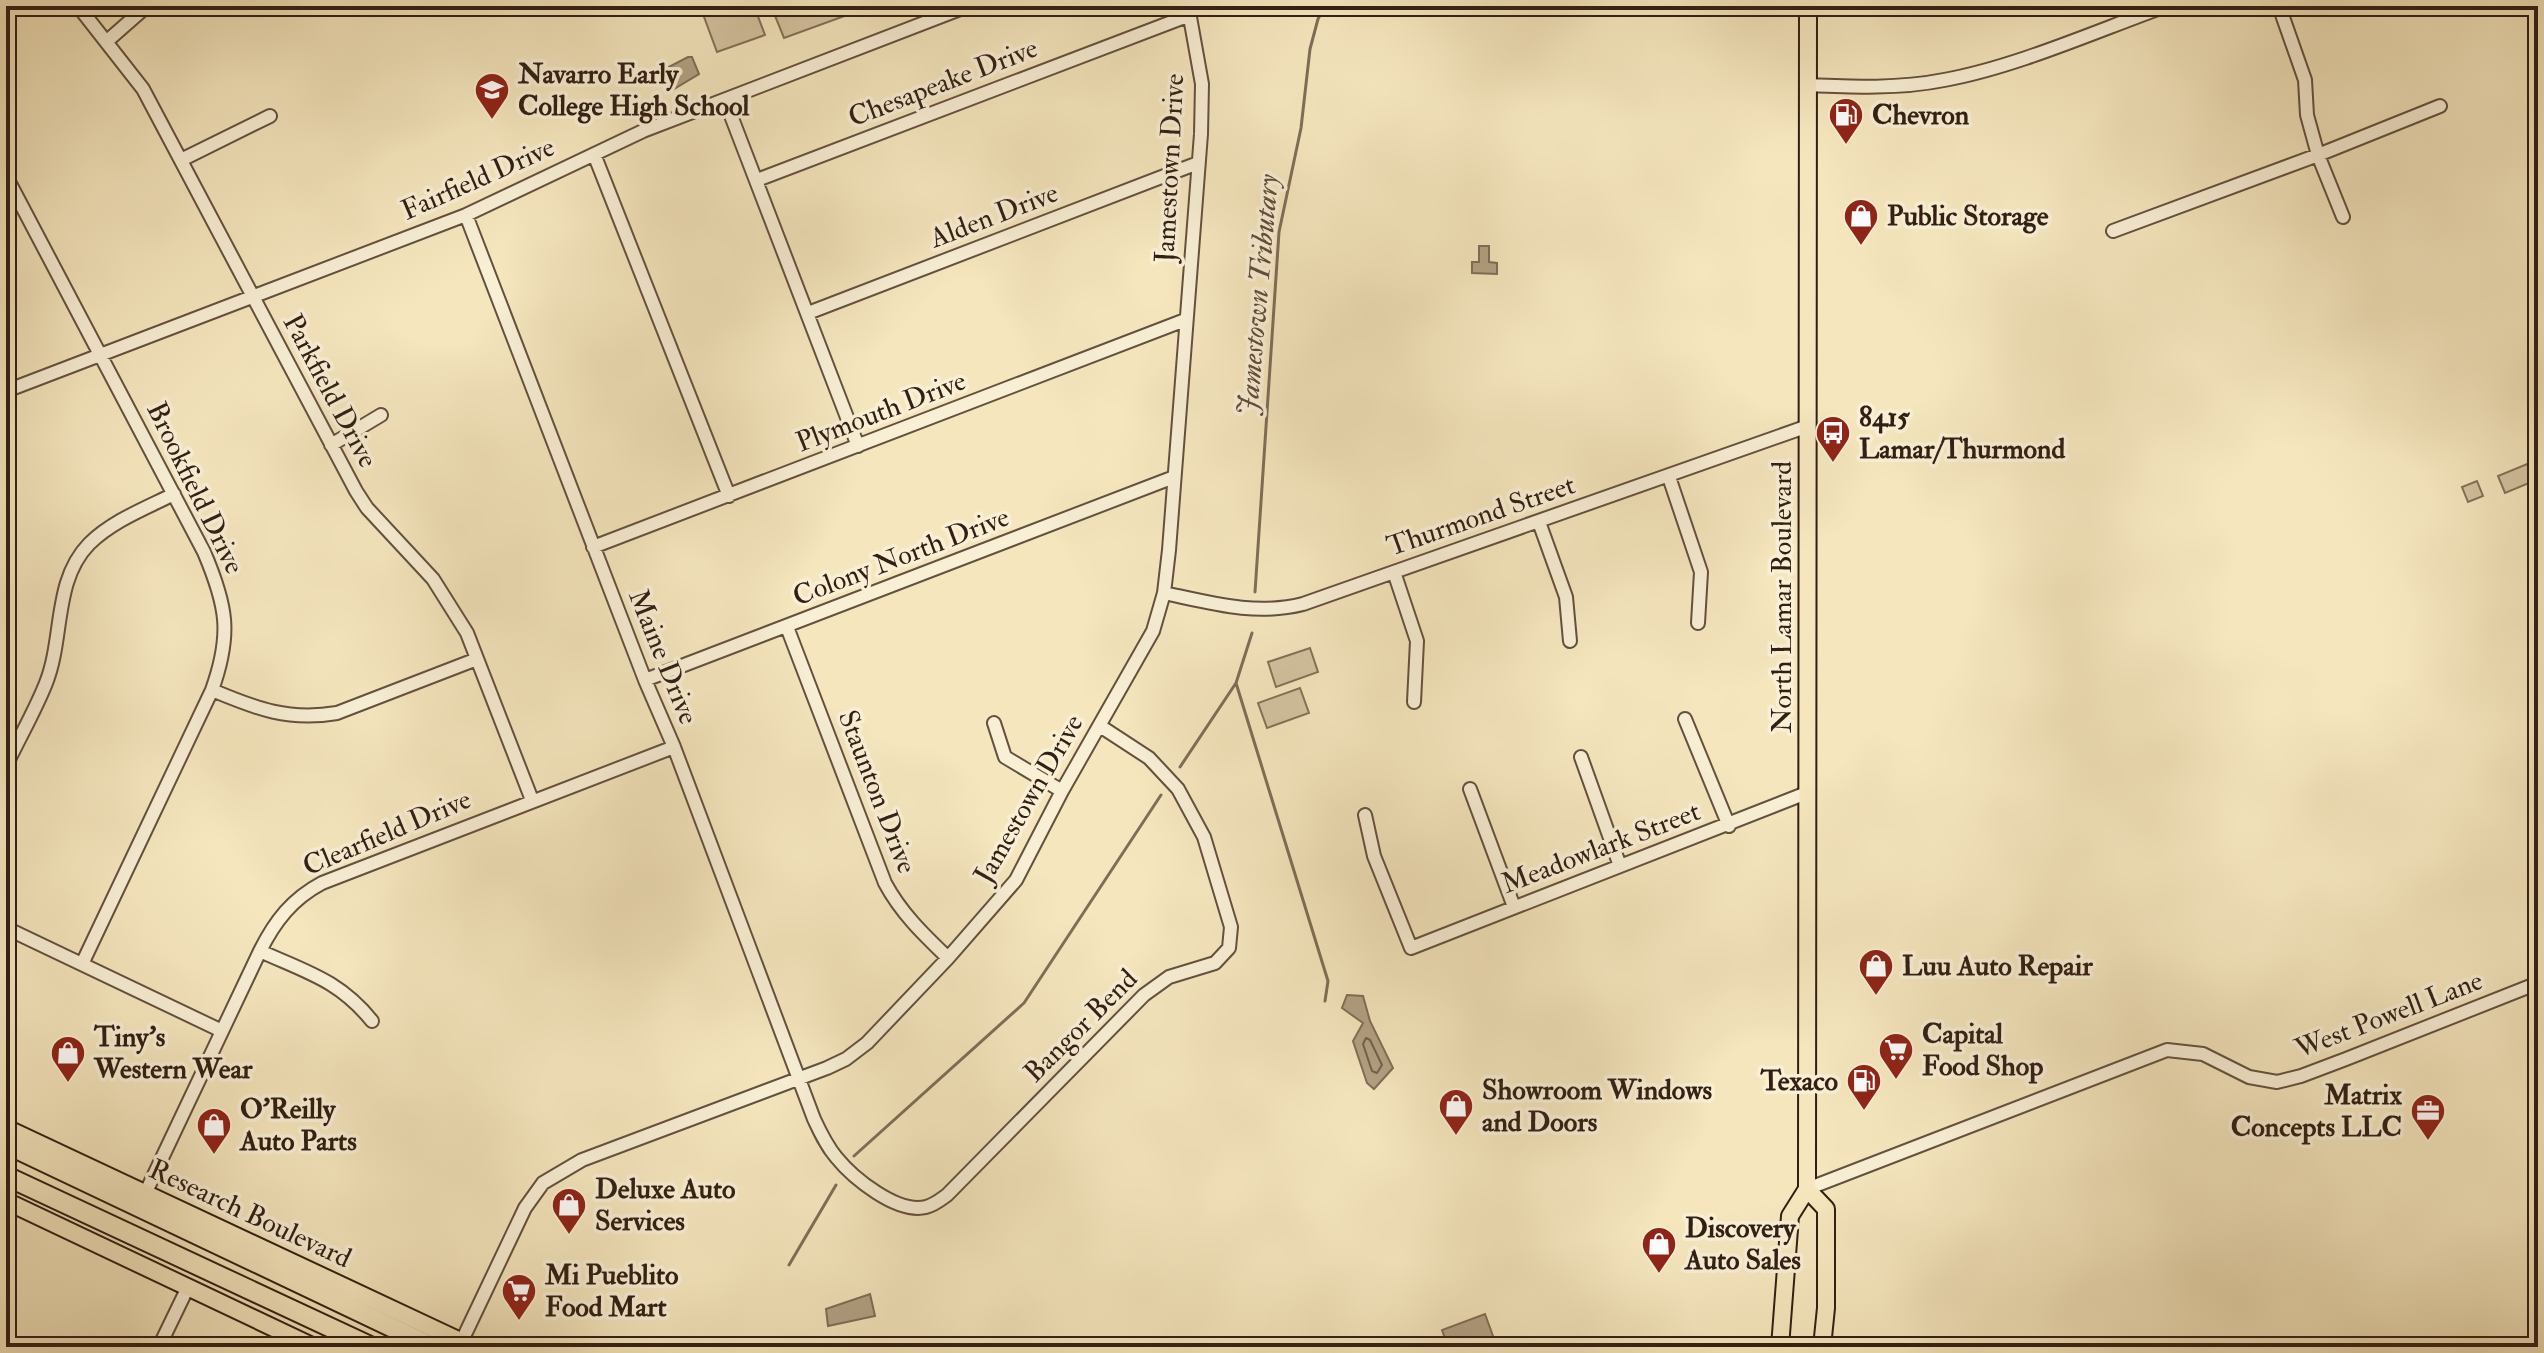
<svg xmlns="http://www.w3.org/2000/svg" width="2544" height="1353" font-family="'IM FELL Double Pica',serif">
<rect width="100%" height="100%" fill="#f5e6be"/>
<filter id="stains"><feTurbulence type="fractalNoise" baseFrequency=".0025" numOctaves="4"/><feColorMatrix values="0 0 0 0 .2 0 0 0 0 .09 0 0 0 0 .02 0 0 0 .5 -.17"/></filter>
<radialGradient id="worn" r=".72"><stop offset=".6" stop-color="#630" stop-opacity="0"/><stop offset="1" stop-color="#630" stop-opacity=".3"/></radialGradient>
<path fill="#d4c4a1" stroke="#83725a" stroke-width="2" d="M700,6H754L765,35L717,52Z
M771,6H872L784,38Z
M2527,464L2534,481L2505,493L2498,476Z
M2477,481L2483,496L2468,502L2462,487Z
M1310,648L1318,672L1276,687L1268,662Z
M1300,688L1309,713L1267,728L1258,703Z"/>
<path fill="#b3a284" stroke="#7f6e57" stroke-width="2" d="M688,57H692L699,74L674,89L668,90L655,74Z
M1479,246H1489V262L1497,263V274L1472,273V262H1479Z
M1347,995L1363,996L1370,1021L1393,1068L1374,1089L1367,1083L1353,1041L1363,1023L1342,1008Z
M870,1294L875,1316L828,1326L826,1309Z
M1485,1314L1497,1347H1448L1442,1330Z"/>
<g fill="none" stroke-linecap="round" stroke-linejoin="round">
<path stroke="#72604c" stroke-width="2" d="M1366,1038L1370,1040L1382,1065L1377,1073L1372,1071L1363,1044Z"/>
<path stroke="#7f6e57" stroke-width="3" d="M1255,592L1279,232L1301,128L1310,49L1318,19L1325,6
M1236,683L1328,981L1325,1001
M1180,767L1236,683L1252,633
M854,1156L1024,1003L1161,795
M789,1265L836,1185"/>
<defs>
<path id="minor" d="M78,6L143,89L356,491L367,508L433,579L467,633L532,800
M2279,6L2305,80L2307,115L2318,155L2343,217
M106,42L147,6
M1809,85C1854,87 1899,89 1944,80C2016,67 2096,31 2166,6
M725,100L858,446
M594,154L729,496
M181,160L270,116
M6,176L204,552C227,606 232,634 212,690L82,964
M757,180L1190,15
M466,215L645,680L674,747L814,1119C820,1132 826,1145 836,1157C853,1178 897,1214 926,1207C934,1205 940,1200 947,1195L1144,995L1169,977L1215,963L1229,948L1231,927L1204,837L1178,789L1149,758L1100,726
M2113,231L2318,155L2440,106
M808,313L1198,163
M6,391L466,215L643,131L968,6
M331,445L381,415
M1669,477L1701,572L1698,623
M1539,522L1566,597L1570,641
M593,547L1185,320
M1394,572L1417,641L1414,702
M1164,593C1211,603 1256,616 1303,604L1808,426
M787,627L885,883C901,913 924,935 948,958
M645,680L1174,477
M212,690C257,709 288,721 337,713L477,659
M1685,719L1729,826
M994,723L1005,757L1062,791
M1581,757L1620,866
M6,766C19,738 35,711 46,683C64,638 53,581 89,544C112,521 146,508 174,494
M1470,789L1514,907
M1365,815L1374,856L1411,948L1809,792
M6,928L222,1031
M260,951C306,972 339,980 372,1021
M1807,1189L2167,1050L2203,1054L2249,1077L2277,1082L2301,1076L2346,1059L2538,983
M145,1194L260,951C275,921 292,899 322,883L674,747
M159,1347L188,1287
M459,1347L525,1208L543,1183L582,1160L827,1068L846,1059L867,1043L948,958L1016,880L1062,791L1153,631L1164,593L1169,550L1201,134L1202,84L1188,6"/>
<path id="major" d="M6,1128L473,1347
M1807,1189L1826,1209V1308L1822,1347
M6,1201L314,1347
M1780,1347L1790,1216L1807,1189L1808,6"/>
<path id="highway" d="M6,1144L433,1347
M6,1176L372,1347"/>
</defs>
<use href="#minor" stroke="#63513e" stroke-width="16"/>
<use href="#major" stroke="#321f13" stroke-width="20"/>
<use href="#highway" stroke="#321f13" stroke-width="22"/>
<use href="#minor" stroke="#f8efd5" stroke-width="12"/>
<use href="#major" stroke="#f5e6be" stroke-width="16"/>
<use href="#highway" stroke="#f5e6be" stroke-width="18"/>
</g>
<defs>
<symbol id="school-pin" viewBox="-11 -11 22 30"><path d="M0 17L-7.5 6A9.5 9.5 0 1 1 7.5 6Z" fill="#8f2418" stroke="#f8efd5"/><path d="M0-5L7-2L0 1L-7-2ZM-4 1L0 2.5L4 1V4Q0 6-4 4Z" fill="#fff"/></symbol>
<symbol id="fuel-pin" viewBox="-11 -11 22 30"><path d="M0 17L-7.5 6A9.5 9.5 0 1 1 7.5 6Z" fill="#8f2418" stroke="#f8efd5"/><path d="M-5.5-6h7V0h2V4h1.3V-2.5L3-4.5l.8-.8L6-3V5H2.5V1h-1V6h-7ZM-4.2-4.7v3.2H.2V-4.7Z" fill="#fff"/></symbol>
<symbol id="shop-pin" viewBox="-11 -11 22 30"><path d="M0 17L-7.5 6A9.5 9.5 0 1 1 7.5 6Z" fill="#8f2418" stroke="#f8efd5"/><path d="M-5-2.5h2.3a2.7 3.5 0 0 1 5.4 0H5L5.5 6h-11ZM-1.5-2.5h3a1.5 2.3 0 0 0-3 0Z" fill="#fff"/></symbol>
<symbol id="bus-pin" viewBox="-11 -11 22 30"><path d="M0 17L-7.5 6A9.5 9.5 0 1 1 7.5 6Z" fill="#8f2418" stroke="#f8efd5"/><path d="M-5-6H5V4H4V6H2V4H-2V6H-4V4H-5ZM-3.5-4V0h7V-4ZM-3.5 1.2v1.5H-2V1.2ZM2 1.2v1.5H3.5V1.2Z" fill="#fff"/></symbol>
<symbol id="supermarket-pin" viewBox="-11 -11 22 30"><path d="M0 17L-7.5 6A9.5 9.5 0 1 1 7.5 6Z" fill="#8f2418" stroke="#f8efd5"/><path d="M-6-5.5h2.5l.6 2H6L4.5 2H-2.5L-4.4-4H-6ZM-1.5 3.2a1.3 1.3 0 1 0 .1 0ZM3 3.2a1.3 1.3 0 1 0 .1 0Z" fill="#fff"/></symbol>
<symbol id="office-pin" viewBox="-11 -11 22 30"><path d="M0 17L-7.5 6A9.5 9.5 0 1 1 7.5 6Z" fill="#8f2418" stroke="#f8efd5"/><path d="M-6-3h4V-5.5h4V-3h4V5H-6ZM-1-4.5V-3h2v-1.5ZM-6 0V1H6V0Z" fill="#fff"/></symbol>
</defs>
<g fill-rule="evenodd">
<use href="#school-pin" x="472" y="70" width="40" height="54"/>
<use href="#fuel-pin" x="1826" y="95" width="40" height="54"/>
<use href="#shop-pin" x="1841" y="196" width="40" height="54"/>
<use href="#bus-pin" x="1813" y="413" width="40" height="54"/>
<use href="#shop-pin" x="1856" y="946" width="40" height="54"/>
<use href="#supermarket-pin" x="1876" y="1030" width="40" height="54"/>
<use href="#shop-pin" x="48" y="1033" width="40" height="54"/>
<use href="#fuel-pin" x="1844" y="1061" width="40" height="54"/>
<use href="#shop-pin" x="1436" y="1086" width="40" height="54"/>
<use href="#office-pin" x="2408" y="1091" width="40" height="54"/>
<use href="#shop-pin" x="194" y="1105" width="40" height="54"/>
<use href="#shop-pin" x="549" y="1185" width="40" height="54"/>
<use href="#shop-pin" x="1639" y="1224" width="40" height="54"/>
<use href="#supermarket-pin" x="499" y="1271" width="40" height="54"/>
</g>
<g text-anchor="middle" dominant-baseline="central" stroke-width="7" stroke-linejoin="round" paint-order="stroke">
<g font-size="28" font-weight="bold" fill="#321f13" stroke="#f8efd5" text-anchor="start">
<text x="518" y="74">Navarro Early<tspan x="518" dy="32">College High School</tspan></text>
<text x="1872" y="115">Chevron</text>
<text x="1887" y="216">Public Storage</text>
<text x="1859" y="417">8415<tspan x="1859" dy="32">Lamar/Thurmond</tspan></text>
<text x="1902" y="966">Luu Auto Repair</text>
<text x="1922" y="1034">Capital<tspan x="1922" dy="32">Food Shop</tspan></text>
<text x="94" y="1037">Tiny's<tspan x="94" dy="32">Western Wear</tspan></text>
<text x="1838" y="1081" text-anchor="end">Texaco</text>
<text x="1482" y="1090">Showroom Windows<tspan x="1482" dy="32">and Doors</tspan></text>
<text x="2402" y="1095" text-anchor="end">Matrix<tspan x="2402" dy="32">Concepts LLC</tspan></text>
<text x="240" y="1109">O'Reilly<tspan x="240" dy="32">Auto Parts</tspan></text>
<text x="595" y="1189">Deluxe Auto<tspan x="595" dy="32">Services</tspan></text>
<text x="1685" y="1228">Discovery<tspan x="1685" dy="32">Auto Sales</tspan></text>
<text x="545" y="1275">Mi Pueblito<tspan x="545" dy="32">Food Mart</tspan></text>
</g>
<g font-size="28" fill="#321f13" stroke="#f8efd5">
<text transform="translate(943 83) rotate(-21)">Chesapeake Drive</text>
<text transform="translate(1170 168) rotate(-87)">Jamestown Drive</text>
<text transform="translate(478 179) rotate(-24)">Fairfield Drive</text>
<text transform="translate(994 216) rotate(-21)">Alden Drive</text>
<text transform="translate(330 391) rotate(62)">Parkfield Drive</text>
<text transform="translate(881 412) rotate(-21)">Plymouth Drive</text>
<text transform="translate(195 488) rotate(64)">Brookfield Drive</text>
<text transform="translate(1481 516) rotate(-19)">Thurmond Street</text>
<text transform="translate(901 557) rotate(-21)">Colony North Drive</text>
<text transform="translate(1782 597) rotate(-90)">North Lamar Boulevard</text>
<text transform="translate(663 657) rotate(68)">Maine Drive</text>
<text transform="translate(877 792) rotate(69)">Staunton Drive</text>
<text transform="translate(1029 799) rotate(-60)">Jamestown Drive</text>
<text transform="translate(387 833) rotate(-23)">Clearfield Drive</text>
<text transform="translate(1601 848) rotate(-21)">Meadowlark Street</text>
<text transform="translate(2389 1015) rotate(-21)">West Powell Lane</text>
<text transform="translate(1081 1026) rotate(-45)">Bangor Bend</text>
<text transform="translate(250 1214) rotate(25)">Research Boulevard</text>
</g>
<g font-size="30" font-style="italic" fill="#5f4d3b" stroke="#f8efd5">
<text transform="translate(1258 295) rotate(-85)">Jamestown Tributary</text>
</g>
</g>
<rect width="2544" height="1353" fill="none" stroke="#f5e6be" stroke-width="32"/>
<rect x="8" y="8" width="2528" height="1337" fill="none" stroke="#321f13" stroke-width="4"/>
<rect x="16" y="16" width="2512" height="1321" fill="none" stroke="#321f13" stroke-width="2"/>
<rect width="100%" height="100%" filter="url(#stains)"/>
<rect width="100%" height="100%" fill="url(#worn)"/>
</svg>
